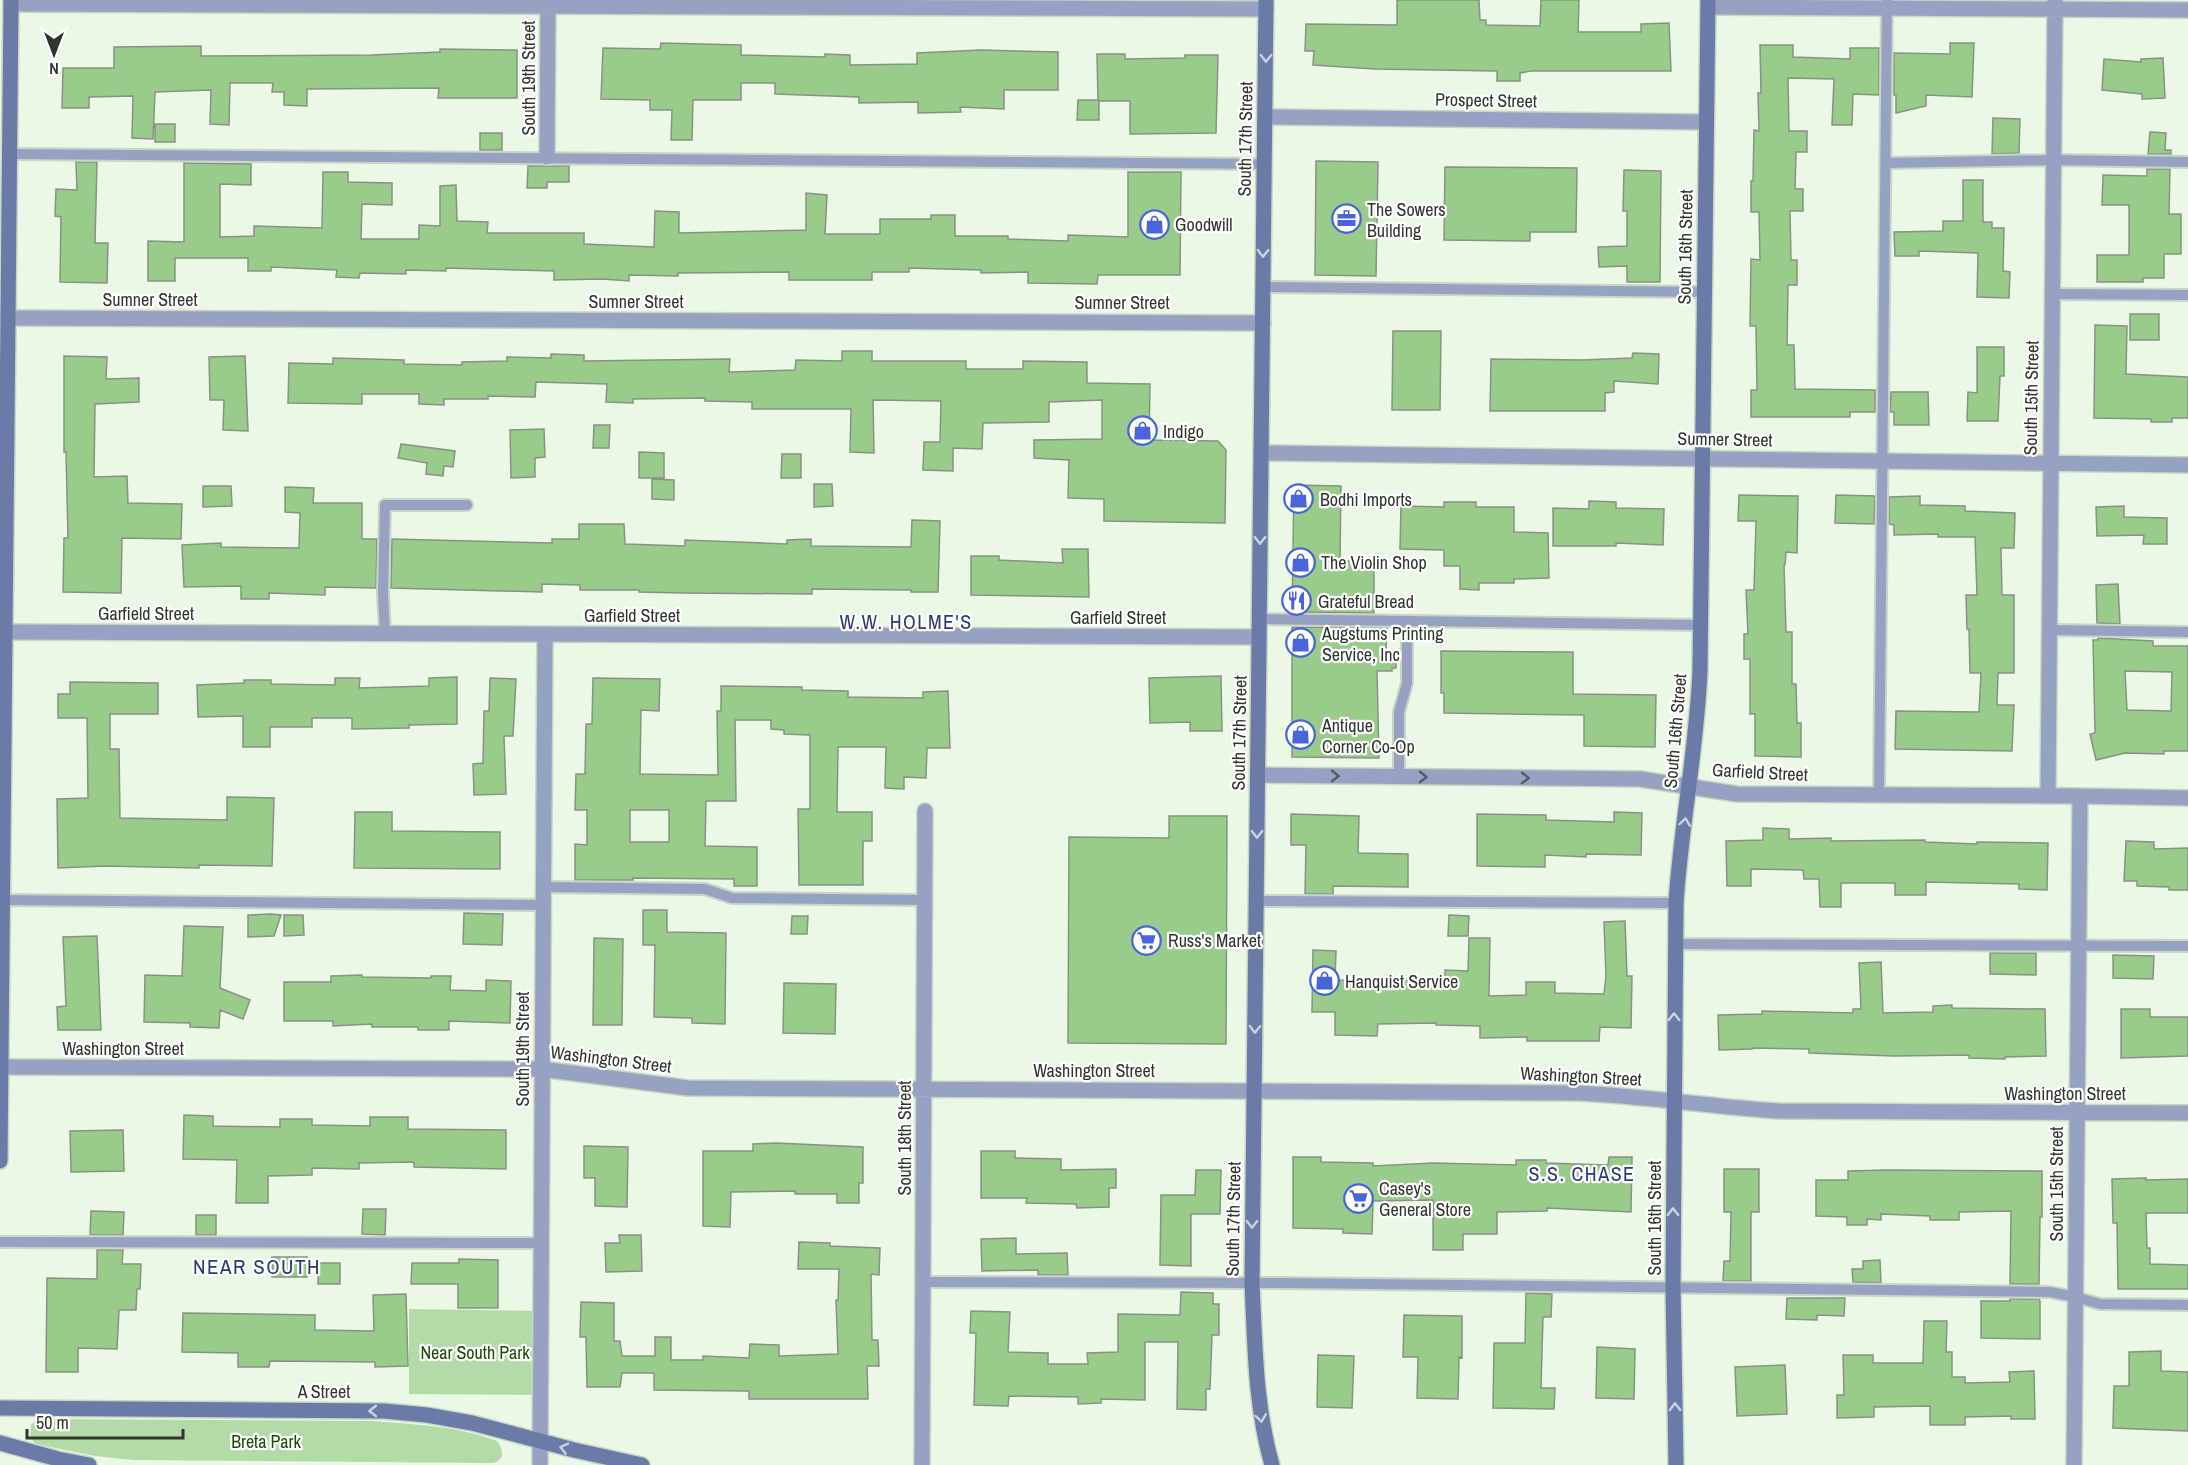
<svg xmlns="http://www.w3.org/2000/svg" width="2188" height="1465" font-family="'Archivo Narrow',sans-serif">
<rect width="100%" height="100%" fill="#ebf8e6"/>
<path fill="#b3dba7" d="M409,1309L540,1311V1395L409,1394Z
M42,1419L370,1421C413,1424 457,1426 497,1441C504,1450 505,1461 492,1463L133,1460L95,1456L36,1444L30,1438L31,1425L35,1421Z"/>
<path fill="#99cc8a" stroke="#879383" stroke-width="1.5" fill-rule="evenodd" d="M1397,0H1479L1480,20H1486V25L1540,26L1541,0H1579L1578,32H1641V24L1669,23L1671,71H1531L1520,73V81H1497V71L1375,69L1313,65L1314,51H1305L1306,24L1397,25Z
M661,43L741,45V55L825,57V54L850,55V65L917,64V53L981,50L1058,52V90H1004V109L960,107L961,112L918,113V102L859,103V97L775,94V83H741V100H693L692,140H671L672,110H650V100L601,99L603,48L660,49Z
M1950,43H1974L1972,97L1926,95V106L1896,113V95H1894V53L1950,54Z
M1760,45H1793V57L1850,59V48H1879V95L1853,94L1852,125H1832L1834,79L1788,78L1789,131H1807V152H1796L1795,189H1803V211H1790L1791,260H1797V285H1788L1787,345H1794L1795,389L1875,390V412H1850V417H1751V390H1757L1756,326H1750L1751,259L1760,260L1759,212H1751V181H1753L1754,130L1759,131L1758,93H1761Z
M201,46V56L371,55L440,52V49L517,50V98H438L439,88L307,89V106L284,105V92H272L273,83H230L229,125L210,124L211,90L155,92L153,139L132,138L133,96L89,97V108H62L63,68H114V47Z
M1097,54H1125V59L1185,58V55H1218L1216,133L1130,134V101H1099V120H1077L1078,100H1098Z
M2163,58L2165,98L2142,99V94L2102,90L2104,59L2141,62V59Z
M1993,118L2020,119L2019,153L1992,154Z
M155,124H175V142H155Z
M2150,132L2166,133L2165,150H2171V154H2148Z
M480,133H502V150H480Z
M1316,161L1378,162L1376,276L1315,275Z
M76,162H97L95,243H108L107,283L60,282L61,217L55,216L56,189L77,190Z
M184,163L251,164V185L220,184V237L254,236V226L322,228L323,172H348V182L392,183V205L362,204L361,239H419V225L440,226V186L456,185L457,221L488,222L487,233H584V244L654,247L655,211L679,212V233L806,230V193L827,195L825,234H880V219H931V215H955V236H1008V239L1068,241V235L1128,237V172H1181L1180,275H1098L1097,284L1028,283V272L981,273V270L909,268V272H872V280H789V272L678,273V276L629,275V281L602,279L554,280V271L446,268V271L406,270V274L360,273L359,278L336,277L337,270L271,267V271H248V258H175V281H148V241L184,242Z
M528,166H569V182H547V188H527Z
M1445,167L1577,168L1576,232H1530V241L1444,240Z
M2147,169H2170L2169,214H2181V254H2164V278H2143V282H2097V255H2129V205H2102L2103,175L2147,176Z
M1624,170L1661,171L1660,282H1627V266L1599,267L1598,247L1627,246V211H1623Z
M1963,180H1983V222H1992V228H2004L2003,271L2010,272L2009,298L1977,297L1978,253L1919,251V256H1895L1894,232L1943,231V221H1963Z
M2130,314H2159V340H2130Z
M2095,325L2127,326L2126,374L2188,377V418H2172V422H2151V419L2094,418Z
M1393,331H1441L1440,410H1392Z
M1977,347H2004V376H2000L1998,421H1967L1968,392L1977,393Z
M842,351H872V361H966V369H1023V361L1087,362V383L1150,384L1149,440L1218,441L1226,450L1225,523L1104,521V499L1068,498L1069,460L1034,458V440L1102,439V400L1049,402V422L983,423L982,449L953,448V471L923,470L924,442H940L941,401L873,400L874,453L850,452L851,409H752V402L705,401V398L633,399V403L606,402L607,384L536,382L535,397L488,396V399H444V405L419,404V394H362V404L288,403L289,363L333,364V358L404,360V364L462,365V362L507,361V357L551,358V354L584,355V361L730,359L729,372L795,370L796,360L842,361Z
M1633,353L1659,354L1658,384L1614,381V392L1605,393V411H1490L1491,359L1581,360L1632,358Z
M64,356L107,357L106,379L139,378V402L95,404L94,477L127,476L128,503L182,504L181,539L122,538L121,593L63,592L64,538H68L66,452H64Z
M245,356L248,431L223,430L224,400H210L209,357Z
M1891,392H1928L1929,425H1894V412H1890Z
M594,425H610L609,448H593Z
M544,429L545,457L535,458V477L511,478L510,430Z
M401,444L455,451L453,467L444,466L443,476L426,474L427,463L398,458Z
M639,452L664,453V478H639Z
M782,454H801V478H781Z
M652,479L674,480V500L652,499Z
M814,484H832L833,506L814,507Z
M1294,485L1341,486L1340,561H1374V613L1292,612Z
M203,486H231L232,506L203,507Z
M285,487L314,488L313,503H362V539H377L376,588L325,587V595L269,593V599H241V586L184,587L182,545L221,543V547L299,548L300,513L285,512Z
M1739,495L1798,496L1797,553L1786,552L1785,565H1784L1786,632H1792V684H1796L1797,723H1801V757L1755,756V714H1750V659H1744V634H1748L1746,590H1754L1756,521H1738Z
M1836,495L1875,496L1874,524L1835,523Z
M1920,496V505L1965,506V511L2015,513L2014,548H2001L2002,595H2014V673H1998L1997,705H2014L2012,751L1895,749L1896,711L1979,712L1981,673H1970L1969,629H1967L1966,595H1977L1975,537H1938V534L1894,535V525L1889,524V497Z
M1589,501L1616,502V508L1664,509L1663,545L1616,543V546H1553V508L1589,509Z
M1444,502H1476V507H1514V532L1548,533L1549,578L1514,579V583H1479V590L1460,589V566H1444V550L1400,549L1401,506L1444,507Z
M2124,506V517L2167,518V544H2143L2144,535L2097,536L2096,507Z
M912,520L940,521L938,592H911V590L812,589V594L682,593L639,592V590H580V585L542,584V592L391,588L392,539L552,543V539H579V524H624L625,544L685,546V540L787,544V540L811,539V546L911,547Z
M1062,549H1088L1089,597L971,595V556H999V560L1063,563Z
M2118,584L2120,624L2097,623L2096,585Z
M1292,627L1387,628L1386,651H1396V668H1392V671H1377L1379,758L1292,757Z
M2098,638L2153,641V646H2188V751H2164V754L2125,753L2096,760L2090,734L2095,733L2093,640H2098ZM2125,671L2172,672L2171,711L2127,710Z
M1441,651L1573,652V694L1656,695L1655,747L1584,746V715L1444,713V693H1441Z
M1221,676L1222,731H1190V722L1150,723L1149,678Z
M457,677V724L409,725V728L352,729V718H312V727H270V747H243V716L198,717L197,685L244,683V680H271V684L335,685V678H360L359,688L429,686V678Z
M490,678L516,679L513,736H504L506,794L474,795L473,764L483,763L484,711H489Z
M593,678L660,679L659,711L641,710L640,774L718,775L717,711H721V686L802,687V690L848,691V697L923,698V692L948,691L950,748H927L926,778L904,777V789L885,788L886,747H838L837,812H872V841H863V885H799L798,809H810V735L784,734V730L771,729V720H735L736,801H706L705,846L757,847V886H734V879L633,878V880H575V844L587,845V810H575L576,774H585L586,724H592ZM630,810H669V842H630Z
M70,682L158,683V714H110V749H119L120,818L227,820V797L274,798L272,866L199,865V868L105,866L58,868L57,799L88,798L87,718H58V694H70Z
M355,812H392V831L500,832V869L354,868Z
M1614,812L1642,813L1641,855L1586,854V857L1545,855V867L1477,866V814L1546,815V820L1614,822Z
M1291,814L1359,816L1358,853L1408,854V887L1333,886V894H1305L1306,845H1291Z
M1169,816H1227L1226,1044L1068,1043L1069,837L1169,838Z
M1763,828L1789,829V839L1831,838V841L1925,840V842L1977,844V842L2048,843L2047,890L2019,889V884L1926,882V895H1895V883H1841V907H1820L1819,879H1804L1803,870L1751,869V886H1727L1726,841L1763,840Z
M2126,841L2154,842V849L2188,848V890H2169V887L2137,886V881H2124Z
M643,910H667V932L726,933L725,1024L692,1023V1018L654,1017L655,945H643Z
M464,913L503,914L502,945L463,944Z
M271,914L281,915L274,936L248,937V915Z
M284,915H303L304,935L284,936Z
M1449,915L1469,916L1468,936H1448Z
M792,916H808L807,934H791Z
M1625,921L1627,976H1632L1631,1028L1600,1027L1599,1041H1527V1037L1480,1038V1026L1436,1025V1023L1378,1024L1377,1036L1335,1035V1012H1312L1313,950L1336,951L1335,980L1390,981L1445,979V970L1468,971L1469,938H1490L1489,996L1526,995V982H1555V993L1604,994L1606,976L1604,922Z
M184,926L223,927L220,988L250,1000L243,1019L220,1010L219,1028L190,1027V1023L144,1022L145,975L182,976Z
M97,936L101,1030H58L57,1007L66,1006L63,937Z
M594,938L623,939L622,1025H593Z
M1990,953H2036V975L1990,974Z
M2113,955L2154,956L2153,979L2113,978Z
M1881,962L1883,1013L1933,1012V1006L1952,1005V1008L2045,1009L2046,1056L2005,1057V1059L1969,1058V1055L1894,1056L1809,1053V1049L1752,1048V1049L1719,1050L1718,1015L1762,1014V1011L1853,1013V1009H1861L1859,963Z
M362,975V977L431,978V976H451L450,990L486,991V980L511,981L510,1023L449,1021V1030H418V1027H372V1024L333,1026V1021H284V982H331V976Z
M784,983L836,984L835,1034L783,1033Z
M2121,1009H2150V1017H2188V1056L2121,1058Z
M184,1115L213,1116V1126L280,1127V1119H312V1125L370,1126V1117H408V1129L506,1130V1169L414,1167V1162L359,1163V1169L312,1168V1175L268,1176V1203H236L237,1160L183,1159Z
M123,1130L124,1171L71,1172L70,1131Z
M777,1143L863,1147V1183H859V1203H837V1194H795V1191L731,1192L730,1227L703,1226V1151H753V1144Z
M584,1146L628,1147L627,1207L595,1206V1178H584Z
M981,1151H1015V1158L1061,1159V1170L1116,1169V1188H1109V1207L1077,1208L1076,1204L1026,1203L1027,1198H981Z
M1293,1157H1321V1162L1373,1163V1166L1433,1163L1516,1165V1160H1546V1163L1608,1165L1609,1157H1632L1631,1212L1547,1208V1211L1497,1212V1234H1463V1250H1433V1200L1373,1201L1372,1234L1343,1233V1229L1293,1228Z
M1724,1169H1759V1212H1751V1281H1723L1724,1261H1730L1731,1212H1724Z
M1196,1170H1221L1220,1214H1191V1266L1160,1265L1161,1195H1195Z
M1888,1170L2042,1171V1217H2040L2039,1284H2010L2011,1211L1959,1212V1220H1930V1216L1881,1214V1220L1867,1219V1225H1847V1217L1816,1216V1180H1848V1171Z
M2146,1178V1180L2188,1179V1213H2146L2147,1248H2150V1264L2188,1265V1289H2118L2117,1223H2113L2112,1179Z
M363,1209H386L385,1235L362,1234Z
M91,1211L124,1212L123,1235H90Z
M196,1215H216V1235H196Z
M619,1235H641L642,1271L606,1272L605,1243H620Z
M1016,1238V1254L1067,1253L1068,1275H1038V1270L982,1271L981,1239Z
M799,1242L830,1243V1246L880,1248L879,1275L871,1274L872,1340H878L879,1366H867L868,1399H749V1391L654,1390V1373H622L620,1387H587L586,1337H580L581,1302L614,1303V1341H620L622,1356H655V1337H671V1360H703V1356L749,1358L750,1344L779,1345V1356L838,1354L836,1300H838L839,1269H798Z
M97,1250H123L122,1264H141L140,1289H137L136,1310H119L117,1349L78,1348V1372H46L47,1278L97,1279Z
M272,1257H307V1277H272Z
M459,1259L498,1260V1308H458V1284H411L412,1263H459Z
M1880,1260L1881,1283L1853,1282L1852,1269H1863V1261Z
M318,1263H340V1284H318Z
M1181,1292L1213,1293V1304H1219V1335H1212L1210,1389H1206V1410L1177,1409L1178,1342H1145V1400L1101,1399V1403L1078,1404V1397L1009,1396L1008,1406L974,1405L976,1333H970L971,1311L1010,1312L1008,1352L1048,1353V1364H1088L1087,1353L1118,1352V1314L1180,1315Z
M1526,1293L1552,1294L1551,1317H1543L1541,1388H1555L1554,1409L1493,1408L1494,1343H1525Z
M406,1294L408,1366L375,1367V1362L270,1361L269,1367H238V1353L182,1352L183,1313L315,1315V1330L374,1331L373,1295Z
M1787,1298H1845L1844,1316L1817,1315V1320L1786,1319Z
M2010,1299H2039L2040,1301V1339L1981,1338V1301H2010Z
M1404,1315L1462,1316V1358L1459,1357L1458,1399L1417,1398L1418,1357H1403Z
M1924,1321H1947L1946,1352H1952V1377H1965V1383L2010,1382L2009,1372L2034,1371L2035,1419H2011V1416L1965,1417V1425H1930V1406L1874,1407V1417L1837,1418V1395H1844L1843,1355H1873V1363H1923Z
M1597,1347L1635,1349L1634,1399L1596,1398Z
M2161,1351V1371L2188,1372V1431L2113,1428L2114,1386H2129V1352Z
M1318,1355L1354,1356L1352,1408L1317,1407Z
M1785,1365L1787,1414L1737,1416L1735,1367Z"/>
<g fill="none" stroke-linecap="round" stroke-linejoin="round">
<defs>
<path id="lane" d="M10,154L1264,164
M1886,163L2054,160L2188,162
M1263,287L1704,292
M2052,294L2188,295
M1260,619L1701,625
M2049,630L2188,632
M385,633L383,594L385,505H467
M1399,777V712L1407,683V621
M1879,794L1887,0
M543,887L705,889L732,898L924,900
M2,900L543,905
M1257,901L1676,903
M1675,944L2188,946
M0,1242L541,1243
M924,1282L1281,1283L2050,1292L2075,1297L2100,1304L2188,1305"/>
<path id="street" d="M11,4L1266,9
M1708,7L2188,10
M1265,117L1706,122
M547,157L548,0
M8,318L1263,323
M1261,453L2188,465
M5,632L1259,637
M1258,775L1640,779L1737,794L2080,796L2188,798
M2048,796L2055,0
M0,1067L541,1069L688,1088L1578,1093C1645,1096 1712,1107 1779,1111L2188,1113
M540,1465L545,634
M922,1465L925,811
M2074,1465L2080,796"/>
<path id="secondary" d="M1266,0L1252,1283C1255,1345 1255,1405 1272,1465
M0,1161L11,0
M0,1408L384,1411L427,1415L472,1423L574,1450L642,1465
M0,1443L58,1459L89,1465
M1676,1465L1673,1286L1676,903C1681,825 1697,748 1700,670L1708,0"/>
</defs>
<use href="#lane" stroke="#c9d5c5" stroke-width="14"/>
<use href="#street" stroke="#c9d5c5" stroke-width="18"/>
<use href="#secondary" stroke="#c9d5c5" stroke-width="18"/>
<use href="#lane" stroke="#97a2c2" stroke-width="10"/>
<use href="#street" stroke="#97a2c2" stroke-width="15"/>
<use href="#secondary" stroke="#6b7ba8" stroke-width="15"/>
</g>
<defs><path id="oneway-chevron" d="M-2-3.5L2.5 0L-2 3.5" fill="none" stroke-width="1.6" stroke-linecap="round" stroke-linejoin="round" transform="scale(1.5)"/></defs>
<g stroke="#cbd1e1">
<use href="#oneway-chevron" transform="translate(1266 58) rotate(91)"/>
<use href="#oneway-chevron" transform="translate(1263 253) rotate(91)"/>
<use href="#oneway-chevron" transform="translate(1260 540) rotate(91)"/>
<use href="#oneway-chevron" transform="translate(1685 822) rotate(-82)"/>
<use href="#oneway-chevron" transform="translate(1257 834) rotate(91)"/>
<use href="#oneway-chevron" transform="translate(1674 1017) rotate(-90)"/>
<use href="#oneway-chevron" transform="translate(1255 1029) rotate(91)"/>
<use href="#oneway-chevron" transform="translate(1673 1212) rotate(-90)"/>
<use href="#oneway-chevron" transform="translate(1252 1224) rotate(91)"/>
<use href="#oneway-chevron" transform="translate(1675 1407) rotate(-91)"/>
<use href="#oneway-chevron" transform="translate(373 1411) rotate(-180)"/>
<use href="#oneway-chevron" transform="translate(1261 1418) rotate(82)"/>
<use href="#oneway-chevron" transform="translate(564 1448) rotate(-166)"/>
</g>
<g stroke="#545b62">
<use href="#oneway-chevron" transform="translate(1335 776) rotate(1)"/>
<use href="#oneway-chevron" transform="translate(1423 777) rotate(1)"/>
<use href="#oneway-chevron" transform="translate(1525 778) rotate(1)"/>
</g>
<defs>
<symbol id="office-ring" viewBox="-11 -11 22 22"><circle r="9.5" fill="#fff" stroke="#4965d9" stroke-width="1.5"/><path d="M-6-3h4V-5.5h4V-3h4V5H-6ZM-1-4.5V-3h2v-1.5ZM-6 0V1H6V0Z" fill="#4965d9"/></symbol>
<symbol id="shop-ring" viewBox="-11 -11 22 22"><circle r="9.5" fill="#fff" stroke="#4965d9" stroke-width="1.5"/><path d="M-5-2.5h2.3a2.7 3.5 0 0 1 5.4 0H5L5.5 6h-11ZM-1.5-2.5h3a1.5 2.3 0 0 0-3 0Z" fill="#4965d9"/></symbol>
<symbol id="restaurant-ring" viewBox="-11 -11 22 22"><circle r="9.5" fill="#fff" stroke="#4965d9" stroke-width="1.5"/><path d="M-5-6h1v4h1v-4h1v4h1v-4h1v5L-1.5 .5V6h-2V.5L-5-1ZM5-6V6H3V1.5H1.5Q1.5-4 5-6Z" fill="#4965d9"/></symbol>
<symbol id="supermarket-ring" viewBox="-11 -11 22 22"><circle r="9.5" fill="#fff" stroke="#4965d9" stroke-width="1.5"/><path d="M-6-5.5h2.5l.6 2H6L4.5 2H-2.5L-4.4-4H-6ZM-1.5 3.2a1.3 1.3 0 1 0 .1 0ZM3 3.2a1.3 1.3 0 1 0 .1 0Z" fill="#4965d9"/></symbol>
</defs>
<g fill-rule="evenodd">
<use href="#office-ring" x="1330" y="202" width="33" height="33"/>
<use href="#shop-ring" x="1138" y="208" width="33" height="33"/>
<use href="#shop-ring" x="1126" y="414" width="33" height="33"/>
<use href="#shop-ring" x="1282" y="482" width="33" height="33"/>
<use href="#shop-ring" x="1284" y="546" width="33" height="33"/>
<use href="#restaurant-ring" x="1280" y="584" width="33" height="33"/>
<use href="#shop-ring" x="1284" y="626" width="33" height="33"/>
<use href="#shop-ring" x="1284" y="718" width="33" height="33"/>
<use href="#supermarket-ring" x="1130" y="924" width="33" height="33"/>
<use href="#shop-ring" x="1308" y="964" width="33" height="33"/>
<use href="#supermarket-ring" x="1342" y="1182" width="33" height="33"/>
</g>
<g text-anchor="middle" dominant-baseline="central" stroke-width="4.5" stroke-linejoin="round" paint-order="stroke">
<g font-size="18" fill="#30352e" stroke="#fff">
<text transform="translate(528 78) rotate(-90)">South 19th Street</text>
<text transform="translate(1486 100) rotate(1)">Prospect Street</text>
<text transform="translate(1245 139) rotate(-89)">South 17th Street</text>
<text transform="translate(1685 247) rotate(-89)">South 16th Street</text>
<text x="150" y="299">Sumner Street</text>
<text x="636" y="301">Sumner Street</text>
<text x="1122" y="302">Sumner Street</text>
<text transform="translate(2031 398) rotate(-89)">South 15th Street</text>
<text transform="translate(1725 439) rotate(1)">Sumner Street</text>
<text x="146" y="613">Garfield Street</text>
<text x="632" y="615">Garfield Street</text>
<text x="1118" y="617">Garfield Street</text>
<text transform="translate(1675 731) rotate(-85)">South 16th Street</text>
<text transform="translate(1239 733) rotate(-89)">South 17th Street</text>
<text transform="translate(1760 772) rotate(3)">Garfield Street</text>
<text x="123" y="1048">Washington Street</text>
<text transform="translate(522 1049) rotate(-90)">South 19th Street</text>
<text transform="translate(611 1059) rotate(7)">Washington Street</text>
<text x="1094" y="1070">Washington Street</text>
<text transform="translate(1581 1076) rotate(3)">Washington Street</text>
<text x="2065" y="1093">Washington Street</text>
<text transform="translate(904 1138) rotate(-90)">South 18th Street</text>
<text transform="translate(2056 1184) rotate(-90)">South 15th Street</text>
<text transform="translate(1654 1218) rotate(-90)">South 16th Street</text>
<text transform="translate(1233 1219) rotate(-89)">South 17th Street</text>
<text x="324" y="1391">A Street</text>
</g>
<g font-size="18" fill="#30352e" stroke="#fff" text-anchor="start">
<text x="1367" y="209">The Sowers<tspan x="1367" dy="21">Building</tspan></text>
<text x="1175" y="224">Goodwill</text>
<text x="1163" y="431">Indigo</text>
<text x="1320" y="499">Bodhi Imports</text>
<text x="1321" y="562">The Violin Shop</text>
<text x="1318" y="601">Grateful Bread</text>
<text x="1322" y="633">Augstums Printing<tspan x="1322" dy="21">Service, Inc</tspan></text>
<text x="1322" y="725">Antique<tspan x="1322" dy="21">Corner Co-Op</tspan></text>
<text x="1168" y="940">Russ's Market</text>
<text x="1345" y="981">Hanquist Service</text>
<text x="1379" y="1188">Casey's<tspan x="1379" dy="21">General Store</tspan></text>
</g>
<g font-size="18" fill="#1b4b06" stroke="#fff">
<text x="475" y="1352">Near South Park</text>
<text x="266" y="1441">Breta Park</text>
</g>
<g font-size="20" letter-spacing="1.5" fill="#2c3b75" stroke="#fff">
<text x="906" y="621">W.W. HOLME'S</text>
<text x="1582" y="1173">S.S. CHASE</text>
</g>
<g font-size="21" letter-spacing="1.5" fill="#2c3b75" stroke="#fff">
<text x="257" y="1266">NEAR SOUTH</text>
</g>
</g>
<g transform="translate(54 54) rotate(180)" stroke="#ffffff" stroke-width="4.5" paint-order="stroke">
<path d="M0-4.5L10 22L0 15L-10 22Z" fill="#30352e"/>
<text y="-9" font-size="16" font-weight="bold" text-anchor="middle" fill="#30352e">N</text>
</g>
<path d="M27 1429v9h156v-9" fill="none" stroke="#30352e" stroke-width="3"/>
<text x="36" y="1429" font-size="18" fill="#30352e" stroke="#ffffff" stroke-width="4.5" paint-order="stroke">50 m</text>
</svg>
